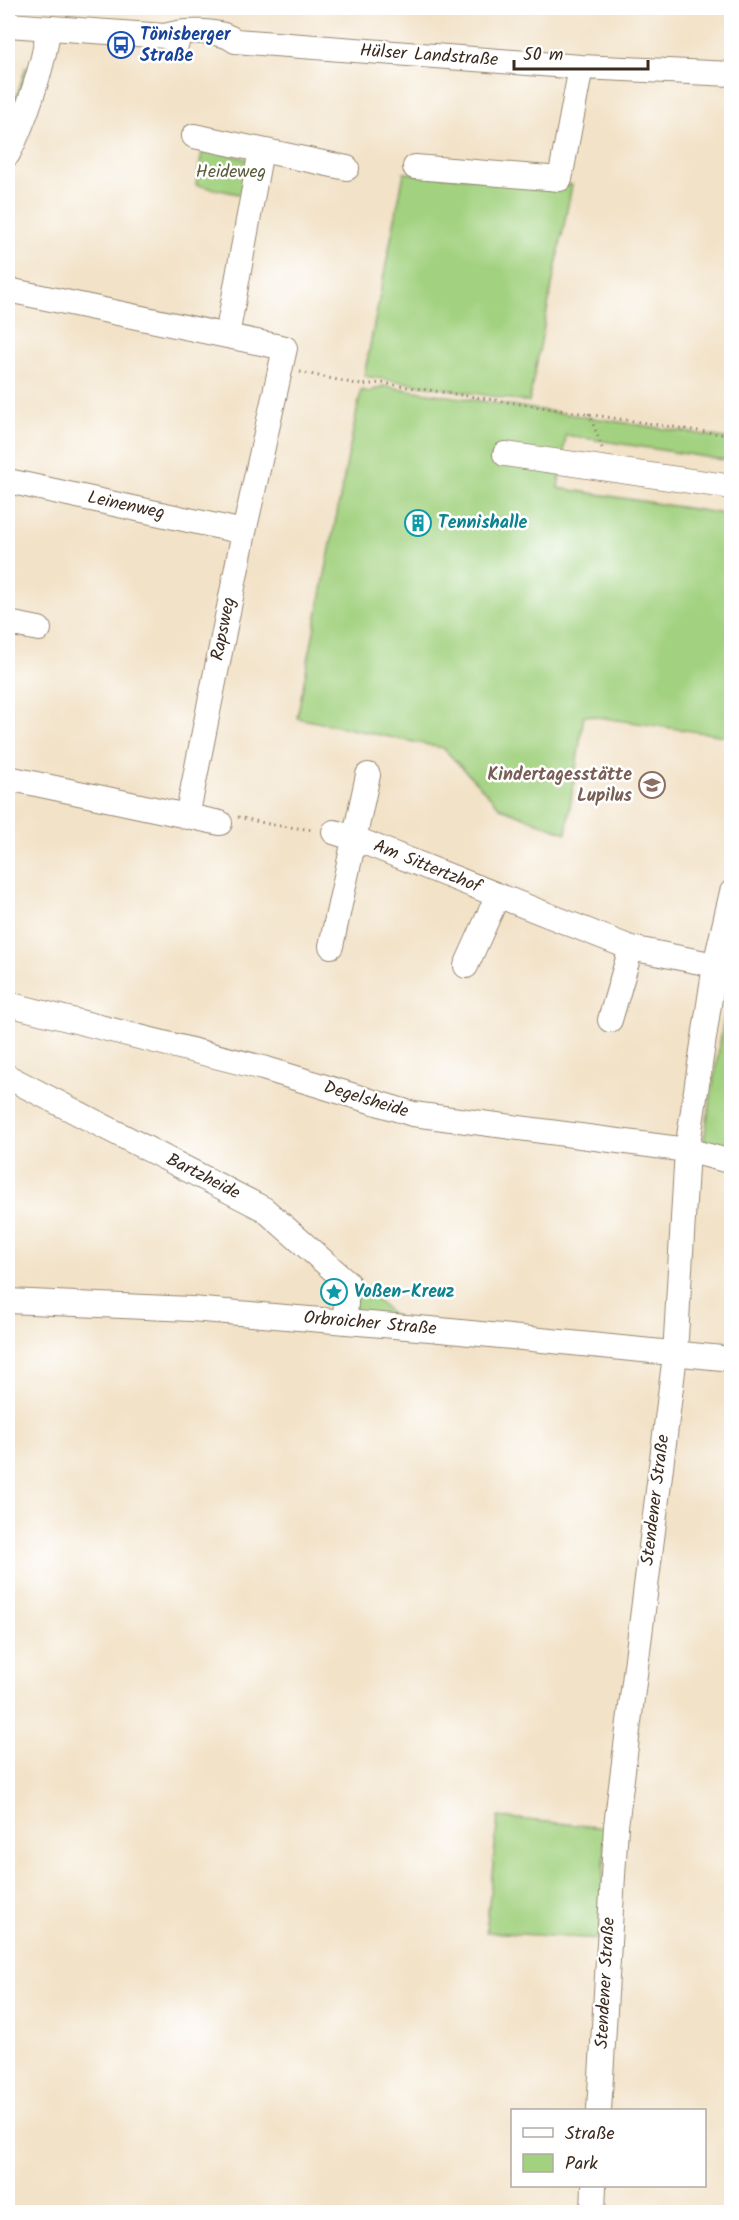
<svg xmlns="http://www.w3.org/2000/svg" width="739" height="2220" font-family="Kalam,sans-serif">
<rect width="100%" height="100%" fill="#fff"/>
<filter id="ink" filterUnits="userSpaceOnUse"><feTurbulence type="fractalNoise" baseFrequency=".0167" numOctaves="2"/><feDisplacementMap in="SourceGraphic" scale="12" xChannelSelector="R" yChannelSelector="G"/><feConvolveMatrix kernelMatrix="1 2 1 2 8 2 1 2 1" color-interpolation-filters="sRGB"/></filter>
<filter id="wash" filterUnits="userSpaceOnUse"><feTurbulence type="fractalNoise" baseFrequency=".008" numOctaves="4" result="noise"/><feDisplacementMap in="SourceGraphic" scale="24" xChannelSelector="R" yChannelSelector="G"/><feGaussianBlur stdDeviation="1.35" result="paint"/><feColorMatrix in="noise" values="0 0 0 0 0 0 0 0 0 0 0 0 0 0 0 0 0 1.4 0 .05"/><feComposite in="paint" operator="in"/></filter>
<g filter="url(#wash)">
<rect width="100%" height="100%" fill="#f2e2c7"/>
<path fill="#a2d17f" stroke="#6e7e4e" stroke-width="1.5" d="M34,66L20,102L8,123L26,67Z
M203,147L250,160L248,196L196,185Z
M404,173L572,185L529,402L364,376Z
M383,386L731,439V461L566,435L558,488L731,515V737L584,715L566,833L501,808L443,748L297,718L361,390L369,392Z
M731,976V1150L712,1145L704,1139Z
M354,1292L368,1293L400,1321L355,1312Z
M498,1817L606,1828L600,1939L486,1932Z"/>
</g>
<g filter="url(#ink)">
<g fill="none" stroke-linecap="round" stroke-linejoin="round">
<defs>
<path id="minor" d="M8,25L165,36L177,43
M165,36C181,30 221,29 235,41L581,67L732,74
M194,136L347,168
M8,154C24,123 45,63 48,28
M415,167L560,179L581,67
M8,290L285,348L244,532L187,817
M227,336L261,150
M505,454L732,487
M8,481L244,532
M8,623L39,629
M8,778L220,823
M334,832L356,839L631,948L715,965
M331,946L368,775
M466,966L498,895
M8,1004L263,1068L413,1114L687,1150L732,1162
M610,1020L631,948
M8,1077L264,1209L347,1282L345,1322
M8,1301L191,1309L430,1329L732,1359
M599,2110L616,1826L675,1355L687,1150L715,965L732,892
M593,2212L594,2186"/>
</defs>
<use href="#minor" stroke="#968672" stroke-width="26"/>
<path stroke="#968672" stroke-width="3" stroke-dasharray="1.5 4.5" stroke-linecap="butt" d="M300,372L361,385L382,383L732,436
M589,413L602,448
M238,817L273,825L314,830"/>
<use href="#minor" stroke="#fff" stroke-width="24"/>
</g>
</g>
<defs>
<symbol id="bus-ring" viewBox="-11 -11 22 22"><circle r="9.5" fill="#fff" stroke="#1a4fb4" stroke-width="1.5"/><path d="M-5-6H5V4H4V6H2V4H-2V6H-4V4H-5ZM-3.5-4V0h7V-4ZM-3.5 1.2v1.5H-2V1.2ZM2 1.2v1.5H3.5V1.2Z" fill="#1a4fb4"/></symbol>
<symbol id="building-ring" viewBox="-11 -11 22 22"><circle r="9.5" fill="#fff" stroke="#0f9aa8" stroke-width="1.5"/><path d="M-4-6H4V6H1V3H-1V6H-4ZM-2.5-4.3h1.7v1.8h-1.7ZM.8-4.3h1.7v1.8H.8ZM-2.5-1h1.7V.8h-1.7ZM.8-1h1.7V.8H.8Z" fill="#0f9aa8"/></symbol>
<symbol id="school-ring" viewBox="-11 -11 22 22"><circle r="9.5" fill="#fff" stroke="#8d6e63" stroke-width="1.5"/><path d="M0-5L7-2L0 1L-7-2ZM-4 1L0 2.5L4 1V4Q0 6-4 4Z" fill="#8d6e63"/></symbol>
<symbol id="sight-ring" viewBox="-11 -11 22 22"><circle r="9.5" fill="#fff" stroke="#0f9aa8" stroke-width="1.5"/><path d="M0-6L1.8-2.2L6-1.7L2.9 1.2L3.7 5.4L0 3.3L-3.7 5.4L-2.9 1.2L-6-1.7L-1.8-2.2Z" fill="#0f9aa8"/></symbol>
</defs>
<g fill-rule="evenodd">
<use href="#bus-ring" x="106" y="30" width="30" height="30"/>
<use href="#building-ring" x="403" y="508" width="30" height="30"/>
<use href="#school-ring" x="637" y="770" width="30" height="30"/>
<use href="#sight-ring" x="319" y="1277" width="30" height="30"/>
</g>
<g text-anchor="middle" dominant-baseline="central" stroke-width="5" stroke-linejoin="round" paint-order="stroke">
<g font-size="18" font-weight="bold" fill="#164399" stroke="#fff" text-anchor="start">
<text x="140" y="35">Tönisberger<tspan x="140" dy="21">Straße</tspan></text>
</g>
<g font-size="18" fill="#3b2a1e" stroke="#fff">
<text transform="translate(429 56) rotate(4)">Hülser Landstraße</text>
<text transform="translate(126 506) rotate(12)">Leinenweg</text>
<text transform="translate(224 629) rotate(-79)">Rapsweg</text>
<text transform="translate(427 867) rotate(22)">Am Sittertzhof</text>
<text transform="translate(366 1100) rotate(17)">Degelsheide</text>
<text transform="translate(203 1177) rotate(27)">Bartzheide</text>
<text transform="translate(370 1324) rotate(5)">Orbroicher Straße</text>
<text transform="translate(656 1500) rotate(-83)">Stendener Straße</text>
<text transform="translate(606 1983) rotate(-87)">Stendener Straße</text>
</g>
<g font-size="18" fill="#5a5c3b" stroke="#fff">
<text x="231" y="172">Heideweg</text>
</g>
<g font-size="18" font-weight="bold" fill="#0d838f" stroke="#fff" text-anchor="start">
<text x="438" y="523">Tennishalle</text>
<text x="354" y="1292">Voßen-Kreuz</text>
</g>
<g font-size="18" font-weight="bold" fill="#785e54" stroke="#fff" text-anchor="end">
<text x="632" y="775">Kindertagesstätte<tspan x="632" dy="21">Lupilus</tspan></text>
</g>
</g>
<rect width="739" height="2220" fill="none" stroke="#fff" stroke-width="30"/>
<rect x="511" y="2109" width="195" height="78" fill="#ffffff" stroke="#b1aaa5" stroke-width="1.5"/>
<rect x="523" y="2128" width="30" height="9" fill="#ffffff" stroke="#b1aaa5" stroke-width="1.5"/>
<text x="565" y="2139" font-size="18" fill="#3b2a1e">Straße</text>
<rect x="523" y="2154" width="30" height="18" fill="#a2d17f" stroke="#b1aaa5" stroke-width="1.5"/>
<text x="565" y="2169" font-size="18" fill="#3b2a1e">Park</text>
<path d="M514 60v9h134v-9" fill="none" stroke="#3b2a1e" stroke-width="3"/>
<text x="523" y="60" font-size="18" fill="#3b2a1e" stroke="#ffffff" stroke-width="4.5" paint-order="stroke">50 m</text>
</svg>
